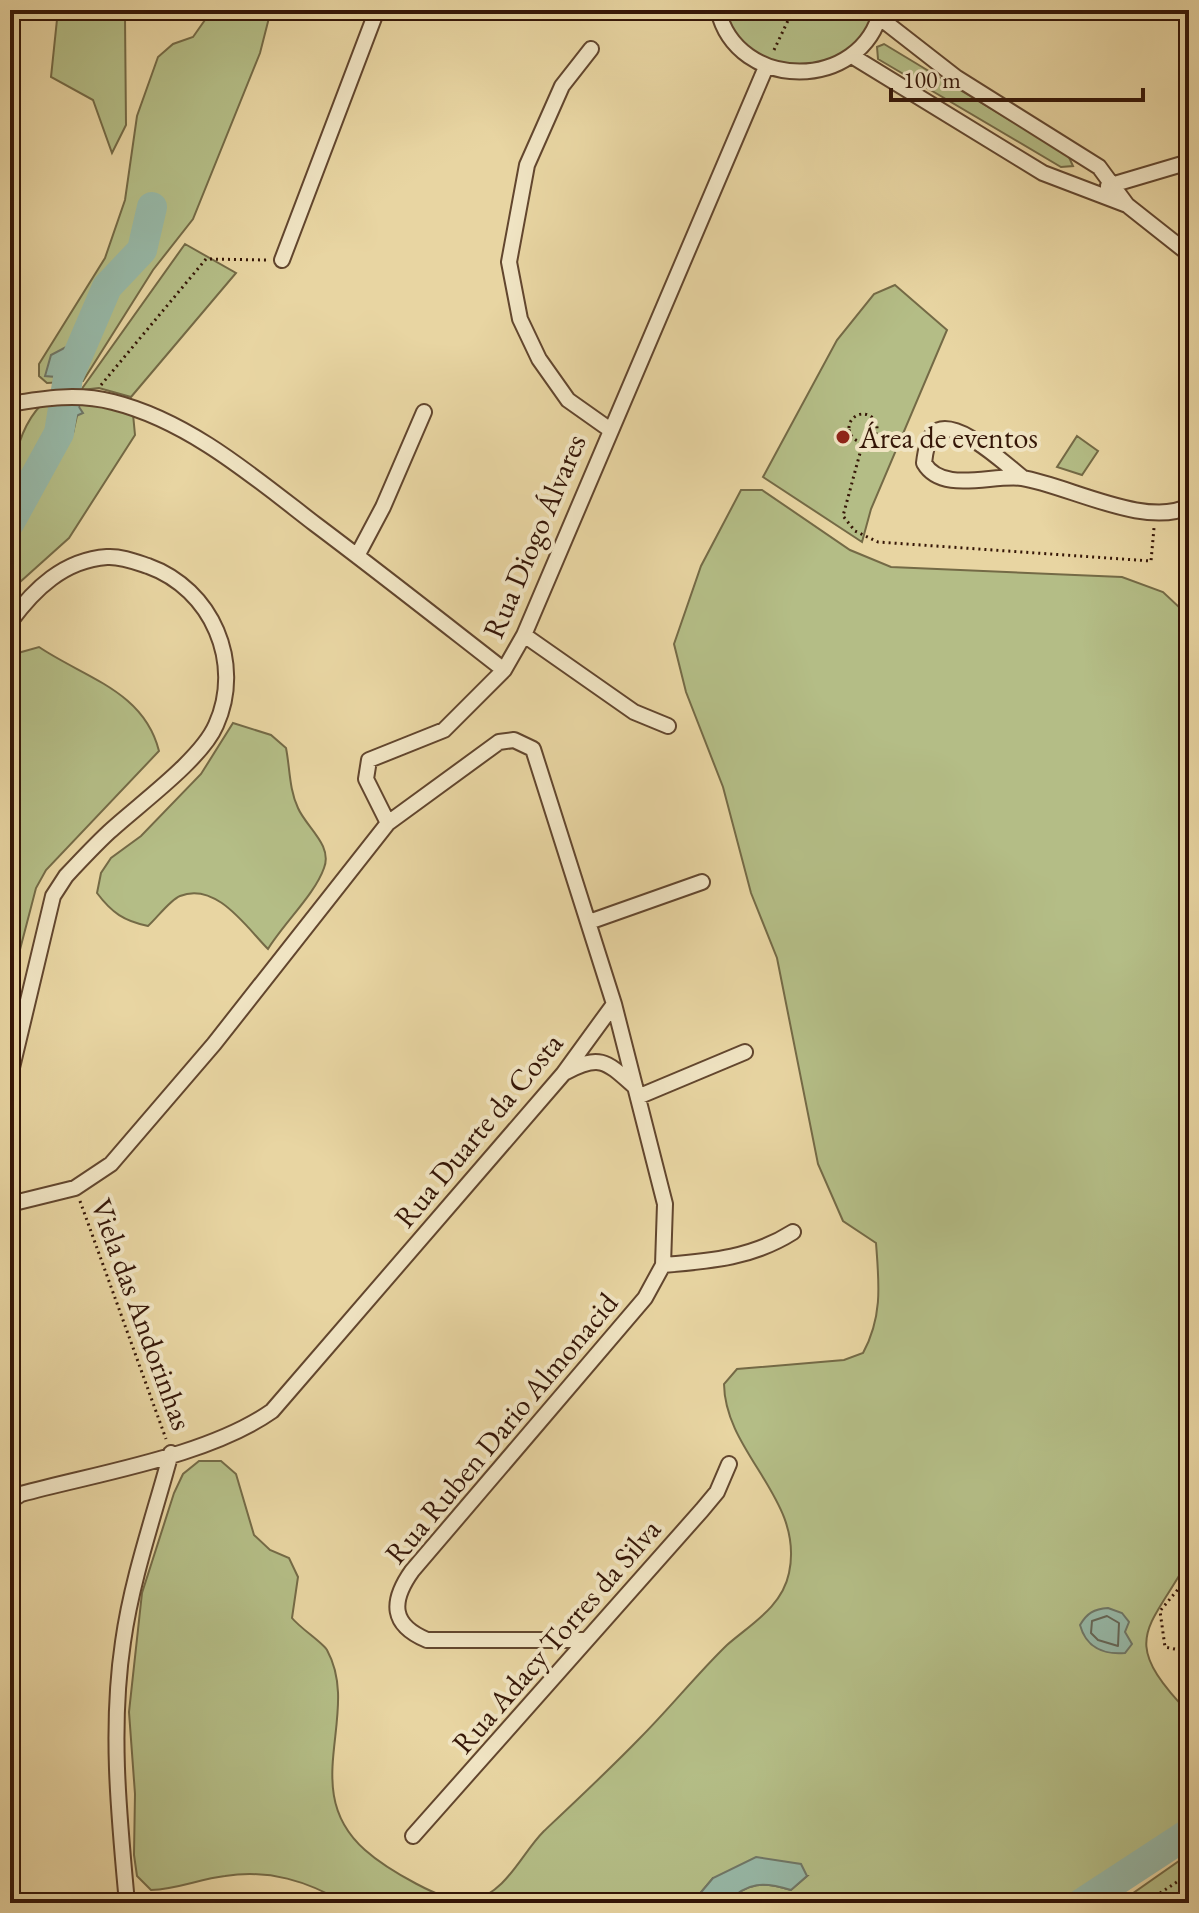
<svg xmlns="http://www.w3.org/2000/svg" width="1199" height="1913" font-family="'EB Garamond',serif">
<rect width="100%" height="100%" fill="#e8d5a2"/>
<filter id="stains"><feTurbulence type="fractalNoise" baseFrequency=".0025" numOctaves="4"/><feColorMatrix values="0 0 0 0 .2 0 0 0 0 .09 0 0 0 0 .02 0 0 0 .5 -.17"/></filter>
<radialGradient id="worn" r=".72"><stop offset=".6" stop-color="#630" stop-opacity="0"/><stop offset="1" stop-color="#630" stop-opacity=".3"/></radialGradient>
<path fill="#b4bd86" stroke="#746a46" stroke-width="2" fill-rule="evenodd" d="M58,10H115L125,18L126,125L112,153L93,100L51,77Z
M212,10H271L260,53L193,219L153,270L83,381L47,383L39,376V364L105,258L125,200L137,116L158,57L173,44L193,37Z
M718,10H881L875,30L816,72L752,59Z
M884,44L1068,155L1073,166L1061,167L878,59L877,47Z
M185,244L236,273L131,397L99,388L81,390Z
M895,285L947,330L871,509L862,542L763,477L837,340L874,294Z
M42,404H94L133,414L135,435L69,538L10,591C10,533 0,446 42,404ZM79,407L73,433L56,451L50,446L54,435L50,414L60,409Z
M1077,436L1098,451L1082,475L1057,467Z
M741,490H762L850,550L891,567L1122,577L1163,592L1179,607L1189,625V1559C1148,1632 1118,1639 1189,1713V1821L1146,1851L1058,1903H727C747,1881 765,1882 791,1890L807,1876L713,1878L692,1903H345C307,1881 269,1869 225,1876C199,1879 178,1889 151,1890L137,1876L134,1855L135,1794L129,1712L142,1593L174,1493L183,1474L199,1461H221L236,1474L254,1535L270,1550L289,1558L298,1577L292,1618C300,1628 323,1643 327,1650C362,1714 297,1790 365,1850C384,1867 447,1906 472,1901C507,1892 521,1854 544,1831C577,1800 609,1770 640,1738C670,1708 697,1674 727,1645C751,1624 782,1607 789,1573C805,1499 725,1454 724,1384L737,1369L844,1360L863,1353C883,1316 879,1283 876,1243L843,1221L818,1164L777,958L751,893L723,787L686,692L674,644L701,566Z
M39,647C85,678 144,691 159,751L46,870L36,888L10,988V660L18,653Z
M233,723L271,735L286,748C290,768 289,789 298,808C306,827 333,845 324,868C315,894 284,923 268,949C247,928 216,881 180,896C170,900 157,918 148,926C124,921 112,913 97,893L101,873L111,858L141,836L201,774Z
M1189,1854V1903H1119Z"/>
<path fill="#97b8a7" stroke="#707767" stroke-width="2" d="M68,346L87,364L80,379L45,376L51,355Z
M53,407H79L83,413L76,416L73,433L56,451L49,446L54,435L50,414L55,412Z
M1108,1608L1122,1613L1129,1622L1125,1632L1132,1644L1125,1653C1103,1655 1086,1647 1080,1625C1087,1613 1094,1609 1108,1608Z
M756,1857L801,1864L807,1876L791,1890C765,1882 747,1881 727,1903H692L713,1878Z"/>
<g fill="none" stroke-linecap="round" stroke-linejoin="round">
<path stroke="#666757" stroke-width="2" d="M1107,1616L1119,1623L1118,1646L1098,1640L1091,1633L1092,1621Z"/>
<path stroke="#97b8a7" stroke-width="30" d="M10,522L59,433L68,378L107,287L142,250L152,207
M1082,1903L1189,1833"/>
<defs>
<path id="street" d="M718,10C737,92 862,92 881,10
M880,18L957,78L1099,167L1127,205
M591,49L562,86L527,165L509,262L520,319L539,359L568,400L609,429
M852,56L1043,173L1127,205L1189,254
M1108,186L1189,162
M282,260L377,10
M10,404C45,398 78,393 113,402C189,421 254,477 315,524C379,572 441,621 504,670L524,635L766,67
M1023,478C1007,466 953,413 933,434C927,441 925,454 924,463C942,494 992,474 1022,478C1067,485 1147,529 1189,506
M357,556L383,507L424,412
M10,622C34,589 64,560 107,557C121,556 136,562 148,566C212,589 244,663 216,725C201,760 138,805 109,832C94,846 80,861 66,876L53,896L10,1076
M524,635L634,712L668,726
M589,922L702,882
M566,1072C600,1054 606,1061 634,1086
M640,1096L745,1052
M10,1204L75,1188L111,1164L214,1044L388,823L366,779L369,760L444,730L504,670
M663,1265C711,1261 752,1258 793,1232
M10,1501L21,1494C98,1473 208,1456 272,1411L563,1074L614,1004L533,749L514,740L499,742L388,823
M1189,1612V1618
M584,1640H427C391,1625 390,1602 412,1571L645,1298L663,1265L665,1204L614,1004
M413,1836L702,1510L717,1492L729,1464
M127,1903C119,1816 110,1729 123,1642C132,1578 154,1516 171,1453"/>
</defs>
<use href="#street" stroke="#62462e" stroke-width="18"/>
<path stroke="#351607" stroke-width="3" stroke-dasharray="2 4" stroke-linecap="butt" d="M774,50L793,10
M101,385L206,259L266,260
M849 428a14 14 0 1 1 28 0a14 14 0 1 1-28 0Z
M863,442L843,516L855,531L878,542L1151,561L1154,528
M80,1201L166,1439
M1189,1576L1160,1611L1165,1647L1189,1652
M1145,1903L1189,1874"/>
<use href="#street" stroke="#f0e4c3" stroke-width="14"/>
</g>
<circle fill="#8f2418" stroke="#f0e4c3" stroke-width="3" cx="843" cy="437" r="8"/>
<g text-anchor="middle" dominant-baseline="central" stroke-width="8" stroke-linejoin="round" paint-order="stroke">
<g font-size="30" fill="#351607" stroke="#f0e4c3" text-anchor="start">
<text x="859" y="437">Área de eventos</text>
</g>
<g font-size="30" fill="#351607" stroke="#f0e4c3">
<text transform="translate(534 536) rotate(-67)">Rua Diogo Álvares</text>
<text transform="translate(478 1130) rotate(-50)">Rua Duarte da Costa</text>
<text transform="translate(142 1314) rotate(70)">Viela das Andorinhas</text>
<text transform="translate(501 1428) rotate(-50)">Rua Ruben Dario Almonacid</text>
<text transform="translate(556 1636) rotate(-49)">Rua Adacy Torres da Silva</text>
</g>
</g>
<rect width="1199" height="1913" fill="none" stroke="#e8d5a2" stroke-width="40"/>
<rect x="12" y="12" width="1175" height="1889" fill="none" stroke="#351607" stroke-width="4"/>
<rect x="20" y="20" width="1159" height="1873" fill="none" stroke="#351607" stroke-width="2"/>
<path d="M891 88v12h252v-12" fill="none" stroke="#351607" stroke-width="4"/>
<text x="903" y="88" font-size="24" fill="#351607" stroke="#f0e4c3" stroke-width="6" paint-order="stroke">100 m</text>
<rect width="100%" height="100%" filter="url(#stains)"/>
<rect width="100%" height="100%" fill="url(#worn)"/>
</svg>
